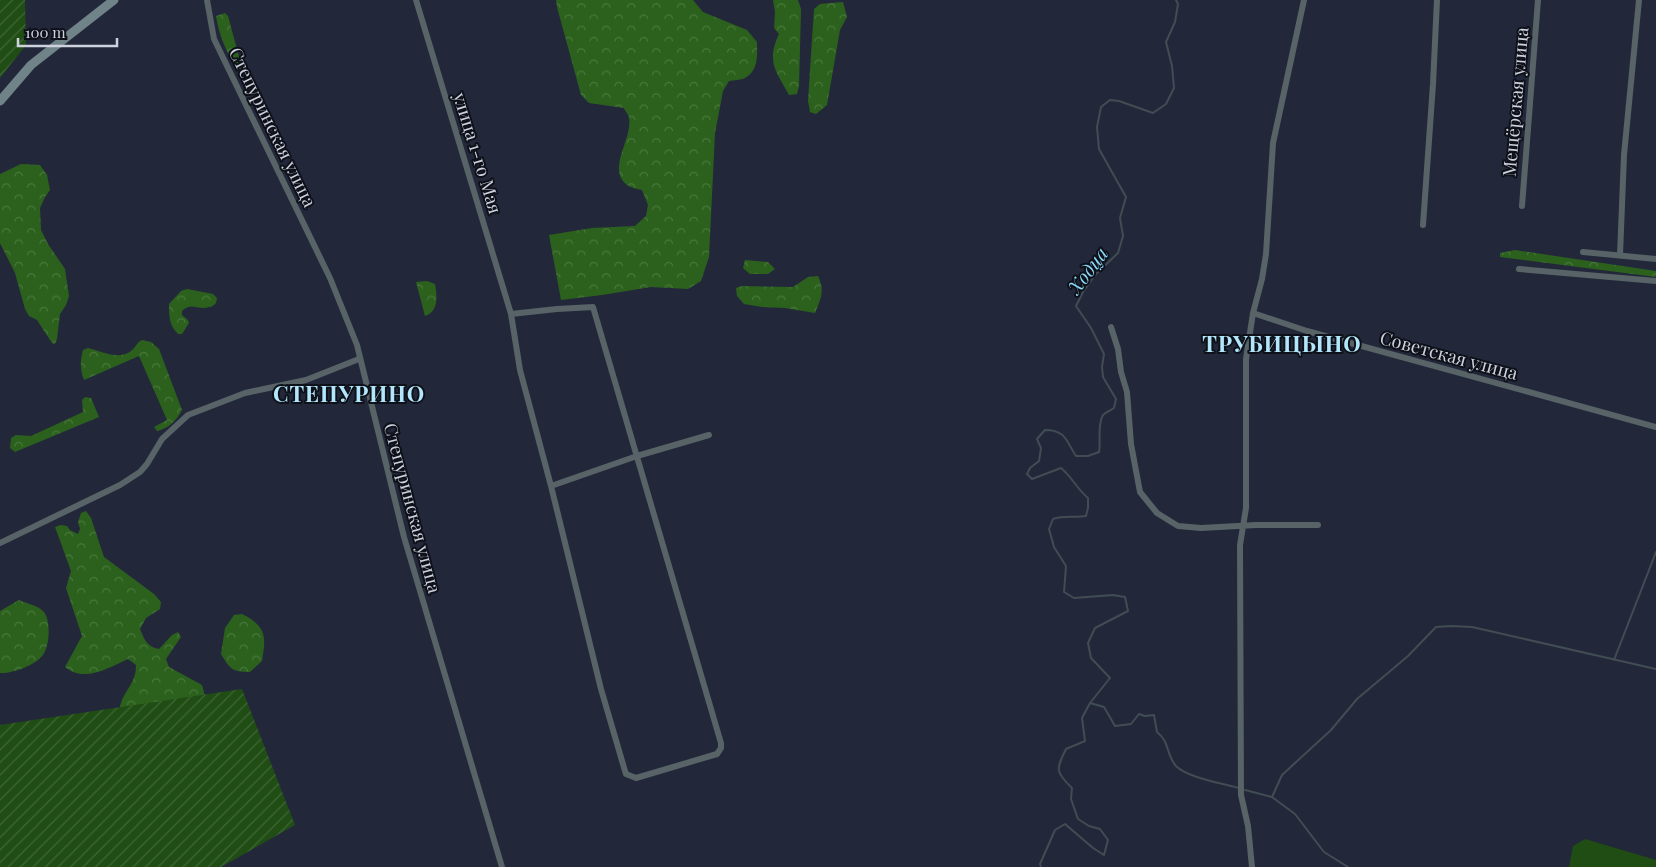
<svg xmlns="http://www.w3.org/2000/svg" width="1656" height="867" font-family="'Playfair Display',serif">
<defs>
<pattern id="forest-crowns" width="20" height="18" patternUnits="userSpaceOnUse" patternTransform="scale(1.25)"><rect width="20" height="18" fill="#2b611c"/><path d="M2 6a3 3 0 1 1 6 0M12 15a3 3 0 1 1 6 0" fill="none" stroke="#49773d"/></pattern>
<pattern id="garden-furrows" width="10" height="10" patternUnits="userSpaceOnUse" patternTransform="scale(1.25)"><rect width="10" height="10" fill="#204d14"/><path d="M-1 1l2-2M0 10L10 0M9 11l2-2" fill="none" stroke="#3f6636"/></pattern>
</defs>
<rect width="100%" height="100%" fill="#22283a"/>
<path fill="#204d14" d="M1585,839L1656,860V867H1569L1573,846Z"/>
<path fill="url(#forest-crowns)" d="M556,0H693L703,12L747,30L757,42C757,54 759,71 745,78C741,80 734,80 729,81L723,91L715,133L709,257L701,281L688,289L651,287L602,295L561,300L549,235L592,228L635,226L646,216L648,205L642,190C637,189 631,188 627,185C606,169 633,139 629,118C629,115 625,111 624,108L589,103L581,95L557,7Z
M773,0H798L801,9L799,86L797,94L789,95C776,71 766,62 779,34L774,28L775,12Z
M843,2L847,17L840,30L827,105L816,114L810,112L808,101L814,9L820,4Z
M225,13L228,16L242,68L238,70C227,54 219,35 216,16Z
M21,164L40,165L47,175L50,190L45,197L40,208L41,230L48,244L65,269L69,296L66,305L60,314L57,339L55,344L52,343L37,320L29,316L25,309L15,273L0,243V174Z
M1515,250L1656,271V277L1500,257V253Z
M745,260L768,262L775,269L768,274H750L743,268Z
M818,276C825,291 821,298 815,313L785,308L762,307L744,304L737,296L736,288L742,286L793,287L808,277Z
M427,281L435,284C437,295 439,312 425,316L416,282Z
M187,289L213,294L217,298L216,303C214,305 212,307 209,307C198,311 192,301 182,311V315L188,320L189,323L182,334H178C169,325 169,316 169,304L181,291Z
M142,340L151,342L159,349L182,410C176,421 169,428 157,431L154,427L167,420L139,356L84,380C80,369 80,361 83,350L88,348C101,351 119,361 131,351C136,347 137,342 142,340Z
M85,397L91,398L99,417L15,452L10,448L11,438L16,435L31,436L83,412L82,400Z
M86,511L91,518L104,557L154,594L161,602L160,609L146,618L140,629C144,639 147,647 159,649L172,635L178,632L181,637L166,659L169,667L202,685L208,707L120,719C120,714 119,707 121,703C126,688 136,683 136,665L128,659C108,668 85,683 65,667L82,636L66,588L71,571L55,527L61,525L67,526L70,530L78,534L80,529L78,522L81,513Z
M19,600C27,604 38,605 44,612C51,621 50,647 42,656C35,665 12,674 0,673V611Z
M242,614C267,627 266,636 262,661L250,672C232,672 230,669 221,654L225,628L234,615Z"/>
<path fill="url(#garden-furrows)" d="M0,0H25L26,45L0,78Z
M242,689L295,825L221,867H0V725Z"/>
<g fill="none" stroke-linecap="round" stroke-linejoin="round">
<path stroke="#414c53" stroke-width="2" d="M1614,660L1656,552
M1090,703L1104,707L1115,726L1131,724L1139,714L1145,716L1154,715L1157,732C1170,742 1166,755 1176,766C1188,778 1222,783 1239,788
M1245,790L1272,797L1295,814L1324,852L1348,867
M1272,797L1282,775L1331,730L1357,699L1408,656L1436,627L1451,626L1472,627L1656,669
M1041,867L1040,864L1055,830L1065,824L1093,848L1104,855L1108,840L1100,829L1089,826L1078,819L1071,799L1072,788C1055,772 1056,769 1066,749L1085,741L1082,718L1090,703L1110,678L1091,658L1088,643L1095,628L1128,611L1125,597L1113,595L1074,598L1064,592L1066,566L1054,547L1049,529L1053,519C1064,515 1075,518 1086,516L1088,508V498C1077,489 1072,477 1061,468L1032,479L1027,474L1030,468L1039,461L1041,448L1037,439L1045,430C1066,430 1066,441 1076,456H1088L1099,452C1101,441 1097,425 1103,415C1105,413 1111,410 1114,408L1116,399L1103,377L1102,367L1104,354L1091,328L1076,306L1083,292L1095,275L1118,253L1123,236L1120,218L1126,197L1099,149L1097,127L1101,107L1110,100L1119,101L1153,113L1166,104L1174,88L1172,66L1166,42L1175,22L1178,4L1176,0"/>
<path stroke="#576366" stroke-width="6" d="M207,0L214,39L330,278L357,345L404,537L502,867
M416,0L511,314L520,370L551,486L601,689L625,771L626,774L636,778L717,754L721,748V743L593,307L557,309L511,314
M1304,0L1273,143L1266,254L1262,279L1253,313L1307,331L1656,427
M1522,206L1538,0
M1423,225L1433,84L1437,0
M1583,252L1656,259
M1620,255L1624,155L1639,0
M1519,269L1656,281
M1111,327L1118,349L1121,372L1127,392L1131,444L1140,492L1157,513L1178,526L1201,528L1256,525H1318
M551,486L637,456L709,435
M0,543L120,485L140,472L147,464L162,439L188,415L245,393L306,380L359,359
M1252,867L1248,826L1241,795L1240,545L1246,508V359L1253,313"/>
<path stroke="#708388" stroke-width="9" d="M0,101L31,65L114,0"/>
</g>
<g text-anchor="middle" dominant-baseline="central" stroke-width="4" stroke-linejoin="round" paint-order="stroke">
<g font-size="18" fill="#ced2de" stroke="#0e1119">
<text transform="translate(1515 102) rotate(-85)">Мещёрская улица</text>
<text transform="translate(273 127) rotate(64)">Степуринская улица</text>
<text transform="translate(478 153) rotate(73)">улица 1-го Мая</text>
<text transform="translate(1449 355) rotate(15)">Советская улица</text>
<text transform="translate(413 508) rotate(75)">Степуринская улица</text>
</g>
<g font-size="19" font-style="italic" fill="#8bd9f8" stroke="#0e1119">
<text transform="translate(1087 270) rotate(-53)">Ходца</text>
</g>
<g font-size="22" font-weight="bold" letter-spacing="1" fill="#b2e6fa" stroke="#0e1119">
<text x="1282" y="343">ТРУБИЦЫНО</text>
<text x="349" y="393">СТЕПУРИНО</text>
</g>
</g>
<path d="M18 38v8h99v-8" fill="none" stroke="#ced2de" stroke-width="2.5"/>
<text x="25" y="38" font-size="15" fill="#ced2de" stroke="#0e1119" stroke-width="4" paint-order="stroke">100 m</text>
</svg>
